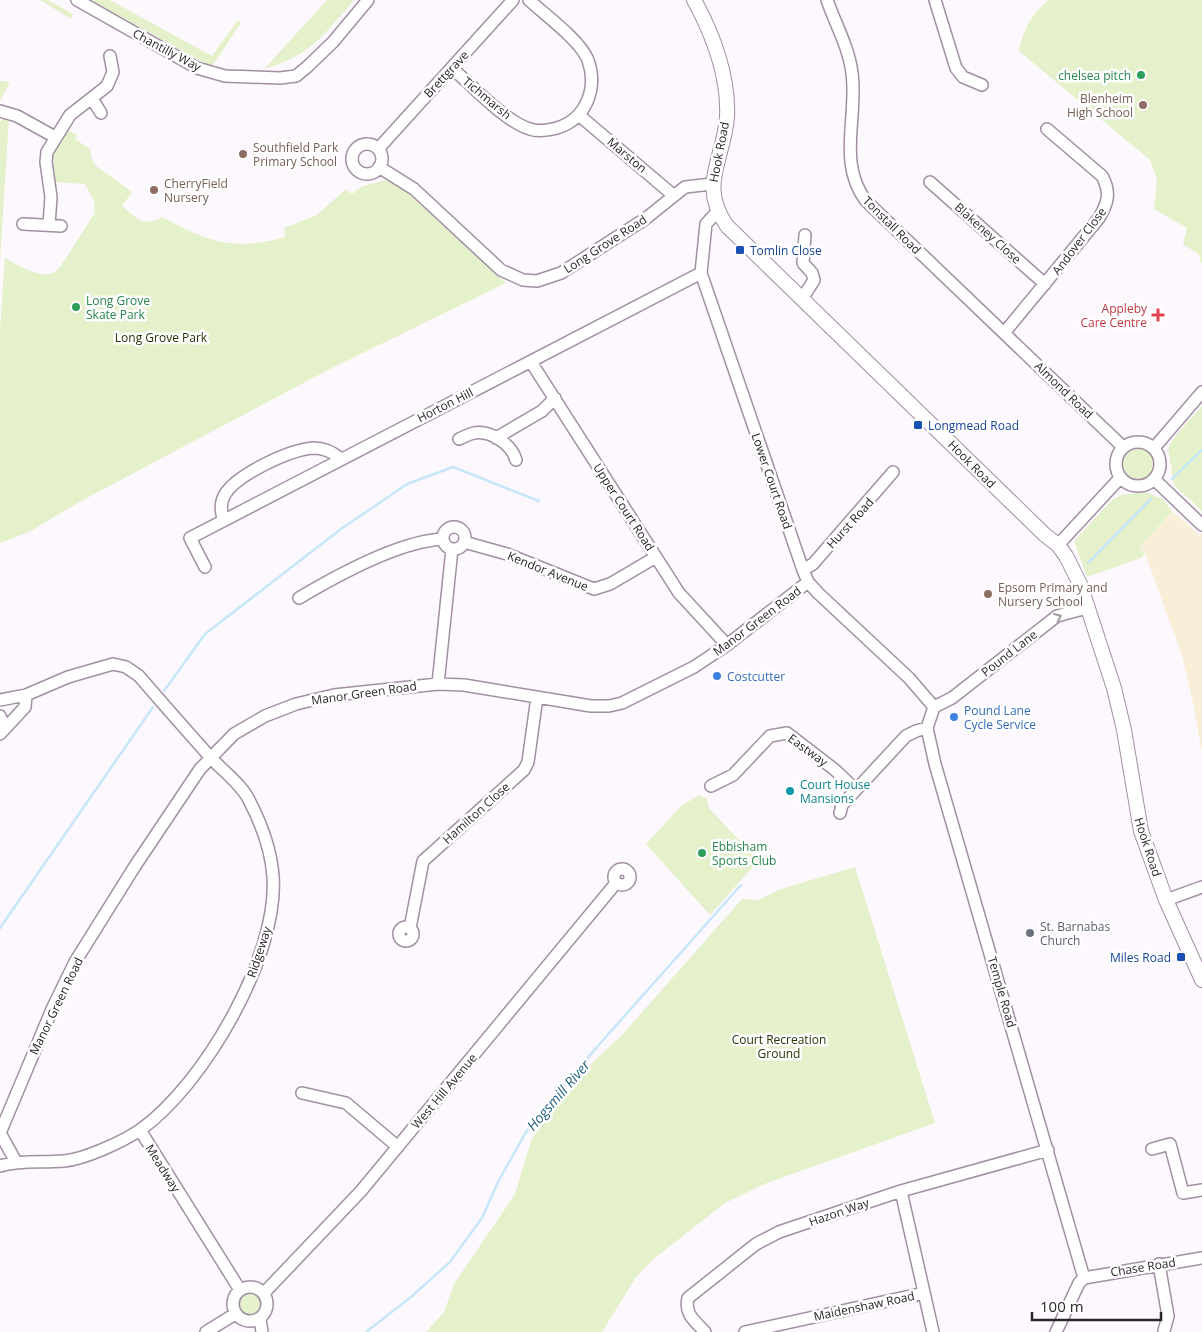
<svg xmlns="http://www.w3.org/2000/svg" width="1202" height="1332" font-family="'Open Sans',sans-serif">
<rect width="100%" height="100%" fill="#fcf8fd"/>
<path fill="#f9efd9" d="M1172,511L1200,535L1202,533V753L1193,703L1182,656L1145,553L1139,547Z"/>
<path fill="#e4f1ca" d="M40,0H48L73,14L71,19Z
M91,0H110L212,56L238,20L241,23L213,65L206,64Z
M327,0H354C324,35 310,56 264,69Z
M1049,0H1202V264L1198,253L1183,245L1187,228L1154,209L1157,179L1150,160L1019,51C1022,31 1033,12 1049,0Z
M0,81L10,82L0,101Z
M3,118L9,119L0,263V122Z
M68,130L77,135L75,139L90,149L92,160L96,166L132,192L122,206C137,218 143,228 162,217C207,241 232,252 285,237L284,228L317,215L346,189L352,194L361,187L388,179L408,193L506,283L326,371L81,501L29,532L0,543V328L5,257C12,264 40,277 50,274C54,273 57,270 60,267L95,213L94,201L85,184L55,182L53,154Z
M1202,406V511L1174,485L1168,448L1177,434Z
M1118 464a19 19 0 1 1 38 0a19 19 0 1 1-38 0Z
M1145,492L1163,499L1172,511L1139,547L1145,553L1141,558L1087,577L1074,541L1111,501L1121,495Z
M699,795L707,799L709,808L758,861L710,915L646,844L681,806Z
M855,867L935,1123L767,1183L725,1203L656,1257L636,1277L602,1332H426L444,1312L454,1284L515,1194L532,1138L594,1061L622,1035L742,899L759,900L781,889Z
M237 1304a13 13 0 1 1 26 0a13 13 0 1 1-26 0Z"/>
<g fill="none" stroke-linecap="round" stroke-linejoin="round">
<path stroke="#c6e7fa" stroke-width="2.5" d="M1172,479L1202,450
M1088,563L1151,499
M164,691L205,634L341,529L407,484L453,467L539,501
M0,928L153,707
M366,1332L411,1297L450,1262L482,1218L498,1182L526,1132L596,1048L741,885"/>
<defs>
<path id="minor" d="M77,0L197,68L225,76L280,78L296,76L307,67L333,42L368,0
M827,0C835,23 849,48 852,73C858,117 837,163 866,201L1123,447
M935,0L956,68L963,77L982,85
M452,68C471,85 507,123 530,129C538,132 549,130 557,128C586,119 598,89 588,60C580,40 545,15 529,0
M92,99L101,113
M0,111L17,116L55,137
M580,116L673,195
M352 159a15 15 0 1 1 30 0a15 15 0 1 1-30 0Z
M378,149L513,0
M379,167L414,189L501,270L523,280L537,281L561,273L645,219L685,187L712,184
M930,182L1045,284
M717,212L706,224L701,273L803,570L808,582L818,593L909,678L934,707
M23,224L61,226
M49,225L51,197L46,162L47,152L70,115L107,86L113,72L110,56
M802,299L814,280L812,273L803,263L805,235
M1004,333L1099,218C1108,203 1111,192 1102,176L1047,129
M531,362L679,593L727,645
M496,438L542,411L555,398
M459,439C464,437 469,434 474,433C491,430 512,445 516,460
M1116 464a22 22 0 1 1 44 0a22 22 0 1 1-44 0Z
M1154,448L1202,392
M1154,479L1202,525
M224,520C220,511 220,503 225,494C238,474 289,450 313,448C324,448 333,452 341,459
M443 538a11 11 0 1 1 22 0a11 11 0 1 1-22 0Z
M464,542L507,554L594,589L610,584L656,557
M1058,545L1120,478
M205,567L190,538L701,273
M803,570L813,564L893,472
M299,598C336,576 400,541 443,539
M438,684L452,549
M0,700L26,695L68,677L113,664L126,667L139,676C163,704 187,731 211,758C223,771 242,785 249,800C261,823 271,850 273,876C279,955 204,1085 140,1130C122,1142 85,1159 64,1161C42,1163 21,1160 0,1166
M0,716L5,728
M0,734L25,707L26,695
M711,786L733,775L770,736L787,733L835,770L856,790
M840,813L842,805L906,736L916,731L927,728
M614 877a8 8 0 1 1 16 0a8 8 0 1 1-16 0Z
M1166,900L1202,887
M399 934a7 7 0 1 1 14 0a7 7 0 1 1-14 0Z
M410,928L423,861L524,770L528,762L537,697
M302,1093L346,1103L398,1147
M140,1130L240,1290
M0,1133L53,1007L75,962L135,866L200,769L234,734L265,716L296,704L334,695L438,684L464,685L591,706H609L622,703L694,667L727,645L808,582
M0,1133L16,1162
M1152,1149L1170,1144L1183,1193L1202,1190
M901,1191L933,1332
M1159,1264L1168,1316L1164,1331
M1084,1278L935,764L927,728L934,707L952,698L1057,616L1087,608
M233 1304a17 17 0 1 1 34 0a17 17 0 1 1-34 0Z
M264,1293L361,1191L616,883
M260,1319L262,1332
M206,1332L235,1314
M705,1332C695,1321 684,1314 688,1298L756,1244L779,1232L901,1191L1048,1150
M745,1332L924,1293
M1056,1332L1079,1283L1084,1278L1202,1258"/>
<path id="major" d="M694,0C713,34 729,77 727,117C724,159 698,185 727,226L1045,535L1058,545L1066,556L1080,584L1114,688L1124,730L1141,831L1166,900L1202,980"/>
</defs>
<use href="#minor" stroke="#a28fa4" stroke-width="14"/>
<use href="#major" stroke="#a28fa4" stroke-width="16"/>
<use href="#minor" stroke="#fff" stroke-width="11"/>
<use href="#major" stroke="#fff" stroke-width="14"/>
</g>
<defs><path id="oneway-chevron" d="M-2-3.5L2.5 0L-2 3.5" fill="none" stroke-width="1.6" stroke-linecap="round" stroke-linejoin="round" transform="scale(1.25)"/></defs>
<use stroke="#a09ca0" href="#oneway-chevron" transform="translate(1058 617) rotate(-25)"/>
<g fill="#2e9e5b" stroke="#fff" stroke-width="2">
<circle cx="1141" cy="75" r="5"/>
<circle cx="76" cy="307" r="5"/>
<circle cx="702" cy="853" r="5"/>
</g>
<g fill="#8d6e63" stroke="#fff" stroke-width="2">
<circle cx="1143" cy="105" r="5"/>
<circle cx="243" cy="154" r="5"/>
<circle cx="154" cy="190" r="5"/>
<circle cx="988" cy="594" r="5"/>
</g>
<g fill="#1a4fb4" stroke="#fff" stroke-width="2">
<rect x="735" y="245" width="10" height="10" rx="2.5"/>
<rect x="913" y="420" width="10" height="10" rx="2.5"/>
<rect x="1176" y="952" width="10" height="10" rx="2.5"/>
</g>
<path fill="#e0444e" stroke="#fff" stroke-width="2" d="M1155.5 307.5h5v5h5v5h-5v5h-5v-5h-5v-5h5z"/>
<g fill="#3f7fe0" stroke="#fff" stroke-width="2">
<circle cx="717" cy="676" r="5"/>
<circle cx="954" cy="717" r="5"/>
</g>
<circle fill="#0f9aa8" stroke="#fff" stroke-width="2" cx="790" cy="791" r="5"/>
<circle fill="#6b7280" stroke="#fff" stroke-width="2" cx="1030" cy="933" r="5"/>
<g text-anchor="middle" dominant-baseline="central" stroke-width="5" stroke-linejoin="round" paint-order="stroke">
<g font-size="12" fill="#2b242c" stroke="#fff">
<text transform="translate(167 50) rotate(28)">Chantilly Way</text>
<text transform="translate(446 74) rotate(-47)">Brettgrave</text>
<text transform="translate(487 98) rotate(40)">Tichmarsh</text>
<text transform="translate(719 152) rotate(-79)">Hook Road</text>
<text transform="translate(627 155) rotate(40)">Marston</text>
<text transform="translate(892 225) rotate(45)">Tonstall Road</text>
<text transform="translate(988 233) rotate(42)">Blakeney Close</text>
<text transform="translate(1079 241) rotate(-53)">Andover Close</text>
<text transform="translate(605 244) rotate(-33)">Long Grove Road</text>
<text transform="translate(1064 390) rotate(44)">Almond Road</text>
<text transform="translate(445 405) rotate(-27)">Horton Hill</text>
<text transform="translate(972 464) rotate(45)">Hook Road</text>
<text transform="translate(772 481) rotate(71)">Lower Court Road</text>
<text transform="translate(624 507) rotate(57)">Upper Court Road</text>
<text transform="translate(850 523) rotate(-48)">Hurst Road</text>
<text transform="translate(548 571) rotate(22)">Kendor Avenue</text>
<text transform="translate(757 621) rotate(-37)">Manor Green Road</text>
<text transform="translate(1009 653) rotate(-38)">Pound Lane</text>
<text transform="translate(364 693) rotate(-8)">Manor Green Road</text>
<text transform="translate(808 750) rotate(36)">Eastway</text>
<text transform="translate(476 813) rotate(-42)">Hamilton Close</text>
<text transform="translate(1148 847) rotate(72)">Hook Road</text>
<text transform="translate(259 952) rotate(-72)">Ridgeway</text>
<text transform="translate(1002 992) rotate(74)">Temple Road</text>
<text transform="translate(56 1006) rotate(-64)">Manor Green Road</text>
<text transform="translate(444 1091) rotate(-50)">West Hill Avenue</text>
<text transform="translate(163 1168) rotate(58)">Meadway</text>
<text transform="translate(839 1212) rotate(-19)">Hazon Way</text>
<text transform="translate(1143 1267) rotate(-9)">Chase Road</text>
<text transform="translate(864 1306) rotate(-12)">Maidenshaw Road</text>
</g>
<g font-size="12" fill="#27864d" stroke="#fff" text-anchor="start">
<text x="1131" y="75" text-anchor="end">chelsea pitch</text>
<text x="86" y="300">Long Grove<tspan x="86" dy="14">Skate Park</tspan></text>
<text x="712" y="846">Ebbisham<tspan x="712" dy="14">Sports Club</tspan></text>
</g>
<g font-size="12" fill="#785e54" stroke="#fff" text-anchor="start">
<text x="1133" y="98" text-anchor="end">Blenheim<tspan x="1133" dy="14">High School</tspan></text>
<text x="253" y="147">Southfield Park<tspan x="253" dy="14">Primary School</tspan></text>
<text x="164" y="183">CherryField<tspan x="164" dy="14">Nursery</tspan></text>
<text x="998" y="587">Epsom Primary and<tspan x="998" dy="14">Nursery School</tspan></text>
</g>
<g font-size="12" fill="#164399" stroke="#fff" text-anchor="start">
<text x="750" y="250">Tomlin Close</text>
<text x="928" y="425">Longmead Road</text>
<text x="1171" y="957" text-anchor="end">Miles Road</text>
</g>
<g font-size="12" fill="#be3a42" stroke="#fff" text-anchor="end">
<text x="1147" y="308">Appleby<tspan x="1147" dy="14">Care Centre</tspan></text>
</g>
<g font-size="12" fill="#283306" stroke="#fff">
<text x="161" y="337">Long Grove Park</text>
<text x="779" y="1039">Court Recreation<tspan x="779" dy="14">Ground</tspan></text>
</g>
<g font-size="12" fill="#366cbe" stroke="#fff" text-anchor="start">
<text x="727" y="676">Costcutter</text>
<text x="964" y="710">Pound Lane<tspan x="964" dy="14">Cycle Service</tspan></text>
</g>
<g font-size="12" fill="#0d838f" stroke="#fff" text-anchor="start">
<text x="800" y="784">Court House<tspan x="800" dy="14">Mansions</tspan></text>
</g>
<g font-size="12" fill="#5b616d" stroke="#fff" text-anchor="start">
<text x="1040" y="926">St. Barnabas<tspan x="1040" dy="14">Church</tspan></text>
</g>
<g font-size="14" font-style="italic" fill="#1b5f7f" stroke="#fff">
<text transform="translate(558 1095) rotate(-49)">Hogsmill River</text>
</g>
</g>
<path d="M1032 1312v8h129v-8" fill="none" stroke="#2b242c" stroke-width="2.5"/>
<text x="1040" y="1312" font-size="15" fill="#2b242c" stroke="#ffffff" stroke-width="4" paint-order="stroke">100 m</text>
</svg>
